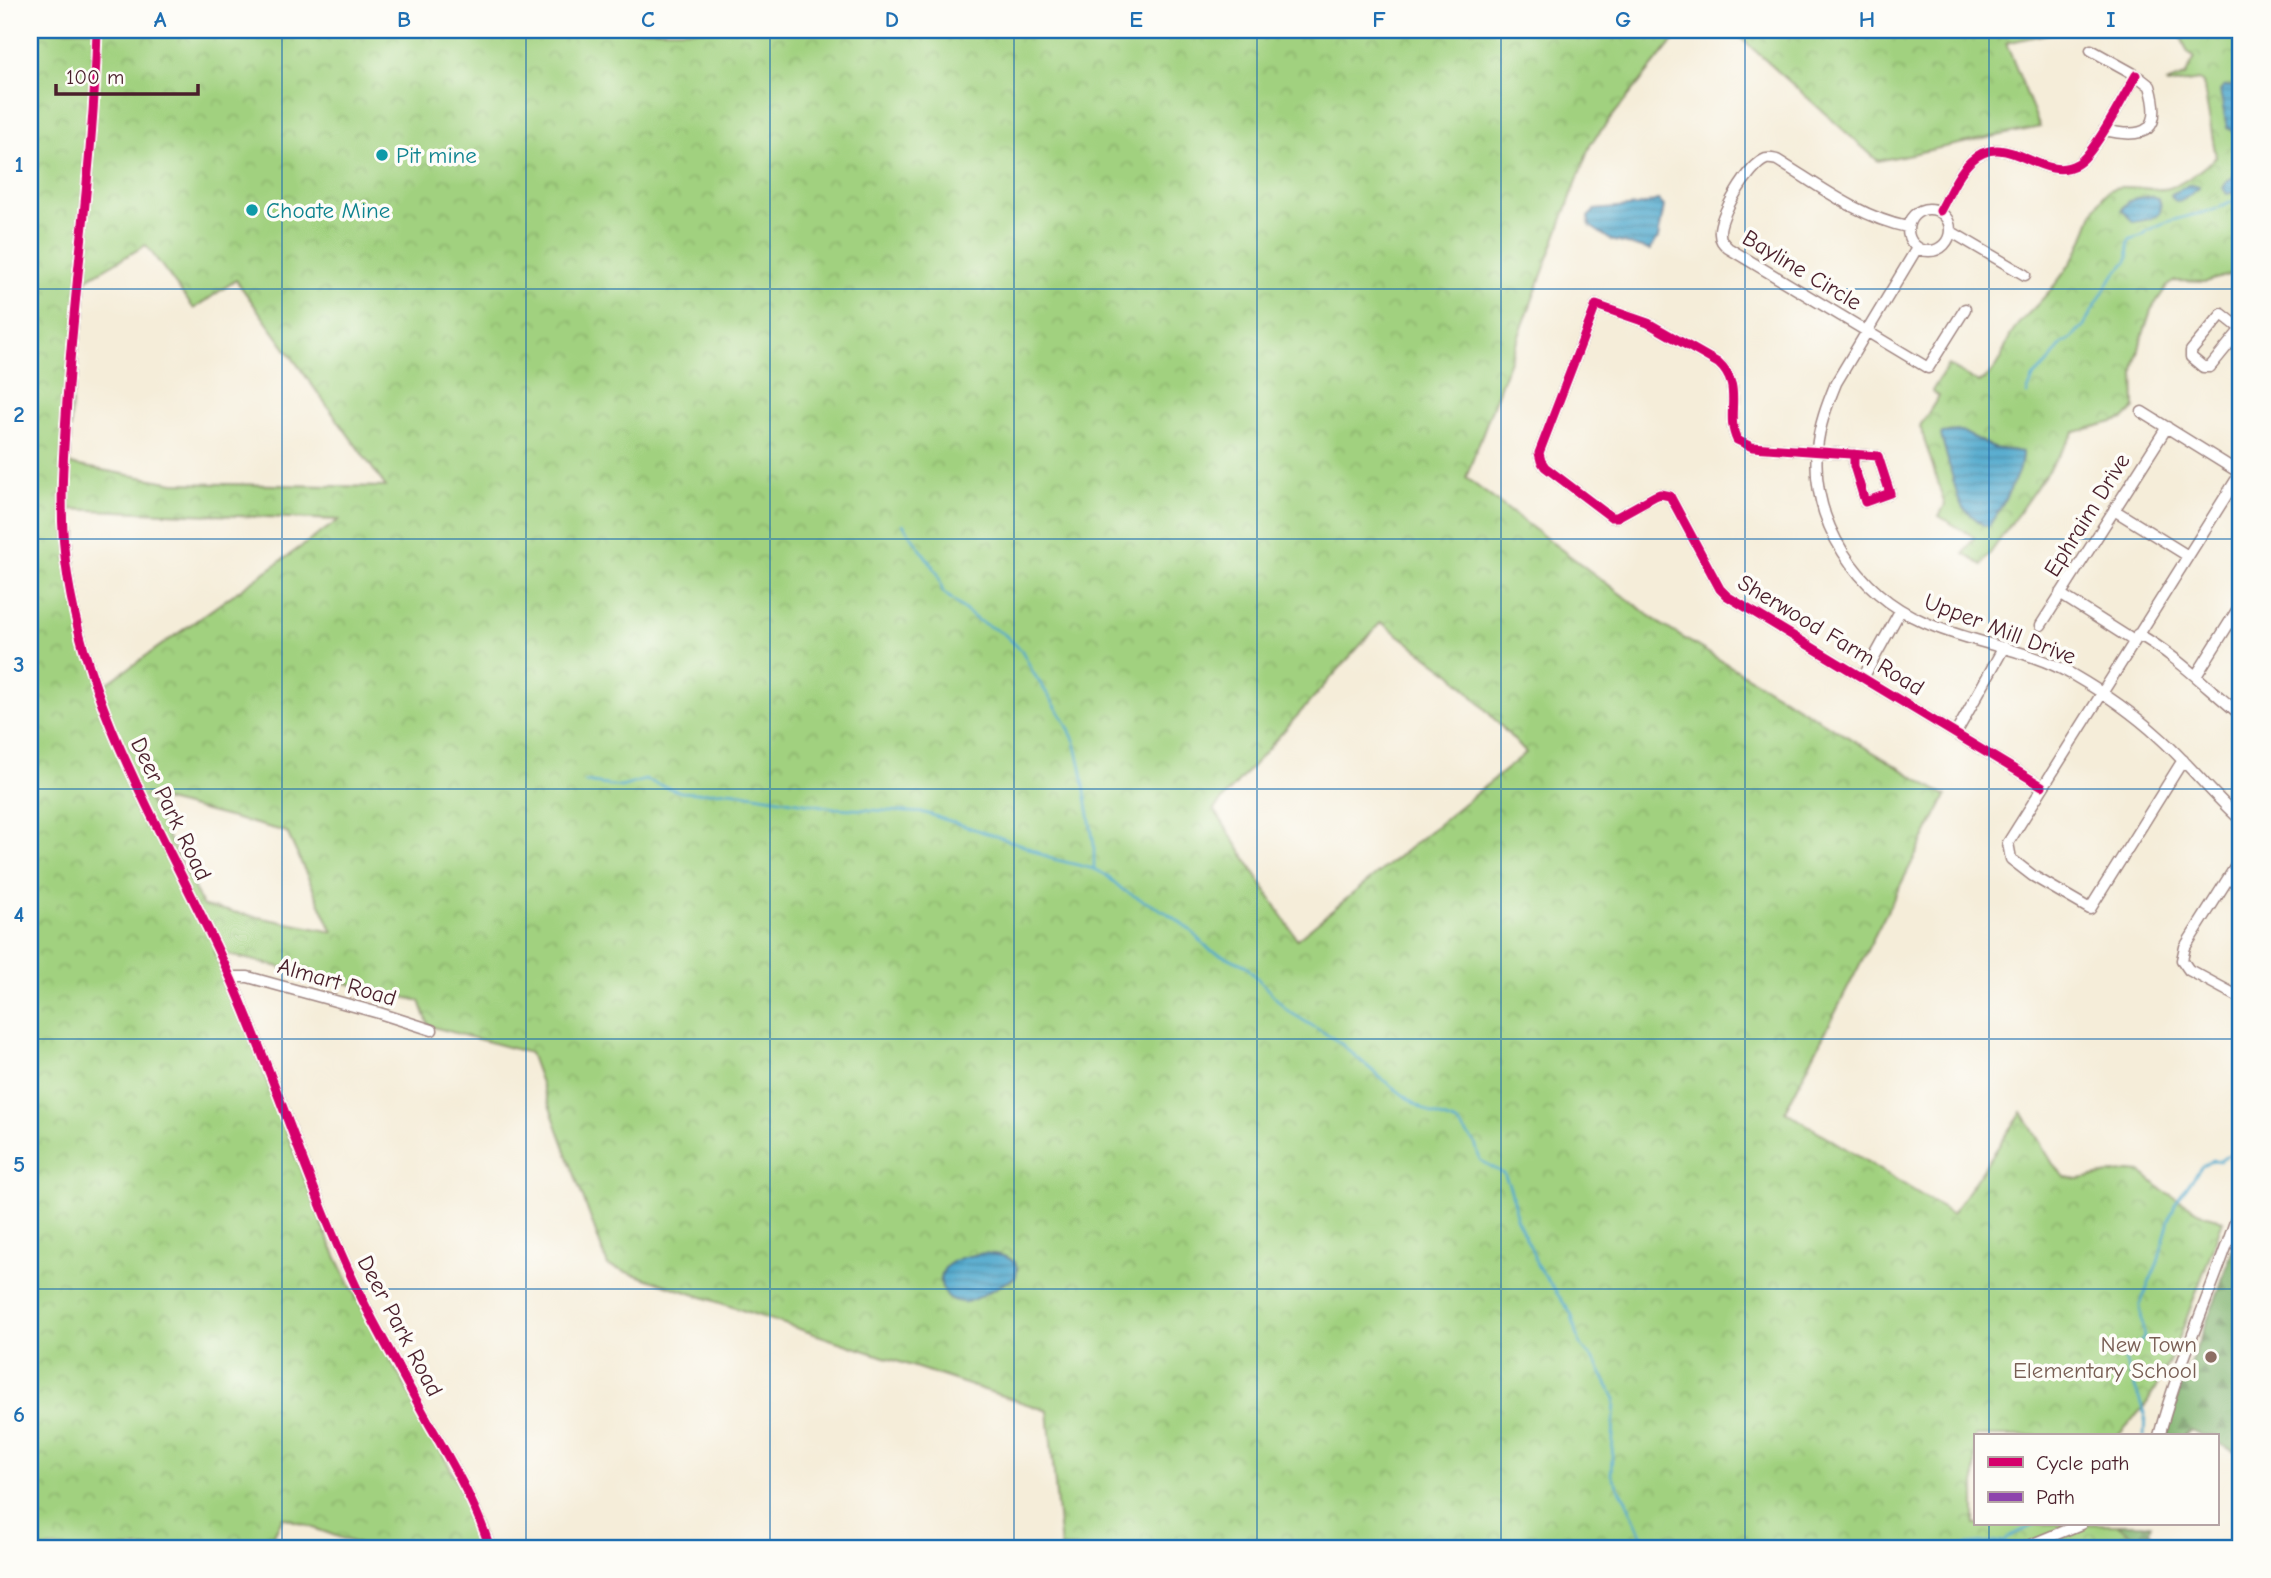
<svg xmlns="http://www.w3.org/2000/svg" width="2271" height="1578" font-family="'Comic Neue',sans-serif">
<defs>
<pattern id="forest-firs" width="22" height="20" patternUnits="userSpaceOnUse" patternTransform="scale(1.75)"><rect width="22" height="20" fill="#80b36e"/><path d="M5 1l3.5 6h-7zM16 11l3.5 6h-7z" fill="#6b915b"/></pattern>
<pattern id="park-crowns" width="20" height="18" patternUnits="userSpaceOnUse" patternTransform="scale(1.75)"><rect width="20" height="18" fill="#a1d17f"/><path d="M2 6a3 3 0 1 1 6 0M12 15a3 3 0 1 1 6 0" fill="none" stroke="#8cb36e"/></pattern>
<pattern id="water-rules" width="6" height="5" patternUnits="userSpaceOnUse" patternTransform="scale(1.75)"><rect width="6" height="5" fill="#50a9cd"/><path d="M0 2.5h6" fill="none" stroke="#4489a7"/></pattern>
</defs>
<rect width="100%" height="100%" fill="#fdfcf7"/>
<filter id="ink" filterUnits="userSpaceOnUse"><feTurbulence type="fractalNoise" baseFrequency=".0143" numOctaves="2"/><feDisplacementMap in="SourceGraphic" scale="14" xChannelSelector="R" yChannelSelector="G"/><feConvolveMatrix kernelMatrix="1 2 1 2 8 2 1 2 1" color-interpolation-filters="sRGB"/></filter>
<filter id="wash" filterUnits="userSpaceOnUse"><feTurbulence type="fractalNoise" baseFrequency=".00686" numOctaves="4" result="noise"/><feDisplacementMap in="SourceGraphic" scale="28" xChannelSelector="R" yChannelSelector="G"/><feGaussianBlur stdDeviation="1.57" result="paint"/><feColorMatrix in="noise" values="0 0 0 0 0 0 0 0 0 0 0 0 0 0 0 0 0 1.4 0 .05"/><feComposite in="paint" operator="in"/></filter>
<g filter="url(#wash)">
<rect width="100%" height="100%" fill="#f5edd9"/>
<path fill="url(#forest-firs)" stroke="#65694c" stroke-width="2" d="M2241,1224V1455L2217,1443V1436H2204L2191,1430L2184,1436H2167L2181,1386L2215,1301Z
M2097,1524H2151L2149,1530L2159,1548H2038Z"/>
<path fill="url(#park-crowns)" stroke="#767855" stroke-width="2" fill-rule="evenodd" d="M30,30H1682L1591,143L1466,478L1662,625L1946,796L1785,1111L1952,1214L2022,1112L2053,1164L2065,1177L2079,1179L2129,1171L2141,1172L2161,1189L2204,1214L2223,1220L2174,1352L2148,1402L2118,1436H1975V1524H2117L2147,1548H1061L1048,1411L608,1266L530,1053L429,1026L420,1001L214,951L245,1024L328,1239L350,1285L454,1475L478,1525L485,1548H369L283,1517L267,1548H30ZM146,245L194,309L236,280L386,487L174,483L68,464L74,368L82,282ZM66,509L339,520L102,687C79,636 69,565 66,509ZM1381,622L1454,676L1526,753L1297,939L1214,809ZM147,796L287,832L333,932L203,906Z
M1732,30H2064L2006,43L2040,127L1878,161Z
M2178,30H2241V271L2206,282L2175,281L2167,286L2151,310L2141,341L2134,371L2135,408L2124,419L2075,432L1982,565L1964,554L1974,537L1939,516L1945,505L1920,426L1939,396L1932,391L1948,365L1979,383C2006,364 1999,354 2013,331C2018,323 2024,318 2031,311C2049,293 2068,270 2080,247C2088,230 2092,208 2105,194C2118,178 2153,195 2172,187C2188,181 2203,168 2216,157L2203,83L2199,80L2167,85L2166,83L2185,76L2195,58L2188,53Z"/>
<path fill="url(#water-rules)" stroke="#4d647c" stroke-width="2" d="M2231,86L2241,95V129L2234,131L2227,128L2220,91L2224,87Z
M2241,171V191L2227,194L2223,188L2228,180Z
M2188,185L2199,186V188L2183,200L2176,201L2172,198L2171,194Z
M2151,196L2158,198C2168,217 2149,220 2133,222L2122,210C2127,198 2139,198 2151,196Z
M1658,200L1664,206L1658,238L1650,250L1611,240L1590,226L1588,217L1595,210L1638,206Z
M1957,431L1965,433L1993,448L2022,452C2024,469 1999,511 1989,526L1983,525L1963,508L1958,498L1941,435L1942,433Z
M984,1253C999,1254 1024,1257 1015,1278C1003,1283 977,1300 966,1302C945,1305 932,1279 948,1265C957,1257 973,1255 984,1253Z"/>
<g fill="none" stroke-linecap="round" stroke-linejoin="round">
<path stroke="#50a9cd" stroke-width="2.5" d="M2027,394L2033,378L2048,363L2062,344L2072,338L2083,327L2110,280L2127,261L2129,256L2128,243L2130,239L2143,235C2152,223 2193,215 2210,211C2222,209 2224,199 2241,202
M903,524L938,574L943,592L977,620L1004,634L1022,651L1034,674L1064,719L1075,742L1081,767L1094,845V869
M585,782L621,787L645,780L681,792L697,793L730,791L835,808L925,813L1020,844L1049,858L1094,869L1106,875L1123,890L1167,913L1188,928L1210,950L1245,965L1288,1011L1339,1042L1382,1079L1414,1103L1432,1114L1457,1123L1475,1143L1480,1160L1504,1174L1509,1185L1515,1204L1516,1218L1531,1248L1537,1265L1572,1315L1576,1334L1583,1348L1597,1364L1615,1399L1611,1475L1626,1500L1647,1548
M2144,1436L2145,1415L2124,1357L2125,1348L2139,1343L2144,1338L2140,1305L2158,1262L2169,1220L2176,1202L2201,1167L2213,1160L2220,1161L2228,1155H2241
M1922,1548H1935
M1949,1548L1975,1544L2005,1542L2009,1537L2036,1524"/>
</g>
</g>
<g filter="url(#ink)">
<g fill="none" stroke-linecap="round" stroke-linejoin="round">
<defs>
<path id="minor" d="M97,30C94,154 75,277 67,401C63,460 58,519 68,579C90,721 171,845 229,974C279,1086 313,1202 368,1311C388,1349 409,1387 430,1425C453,1465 476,1504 490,1548
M2091,50L2136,75L2150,86C2163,130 2147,140 2104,130
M1908 230a21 21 0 1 1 42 0a21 21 0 1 1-42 0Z
M1940,211C1949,195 1957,174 1971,161C2008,127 2041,185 2077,164C2094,155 2125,94 2136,75
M1907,227C1859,217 1818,185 1777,160C1773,159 1770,158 1766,159C1749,165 1718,217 1720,234C1720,241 1724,244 1728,248L1928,368L1965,309
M1950,231L2025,275
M1917,248L1836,383C1827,405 1819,426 1817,449C1811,523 1857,593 1924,622C1972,644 2027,648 2073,675C2104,693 2133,713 2159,737C2188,763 2212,794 2241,820
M2241,329L2210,367H2203L2191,357V351L2222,314L2241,329
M2142,412L2240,473
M1854,454V466L1865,502L1890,493L1878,456L1752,447L1737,440C1724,413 1745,387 1718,363L1648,323L1596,305L1539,453L1541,461L1545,467L1611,517H1617L1655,496L1660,494L1670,496L1720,589L1727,596L2042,786
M2114,510L2188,556
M2060,594L2134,641
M2041,625L2167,427
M2138,634C2177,656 2206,687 2241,715
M2196,676L2241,604
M1863,678L1900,611
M1956,733L2004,647
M2183,760L2090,909L2033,876L2011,859L2008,843L2241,472
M2241,858L2185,947L2182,960L2189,970L2241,998
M230,977H248L379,1013L432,1030
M2159,1436C2180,1357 2216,1282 2241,1204
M2023,1548L2081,1524"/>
</defs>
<use href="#minor" stroke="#a08682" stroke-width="13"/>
<use href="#minor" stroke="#fff" stroke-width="10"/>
<path stroke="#8e44ad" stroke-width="7" stroke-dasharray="14 7" stroke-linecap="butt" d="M2235,30L2241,38"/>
<defs>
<path id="cycleway" d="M97,30C94,154 75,277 67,401C63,460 58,519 68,579C90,721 171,845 229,974C279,1086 313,1202 368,1311C388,1349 409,1387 430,1425C453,1465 476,1504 490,1548
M1940,211C1949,195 1957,174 1971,161C2008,127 2041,185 2077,164C2094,155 2125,94 2136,75
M1854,454V466L1865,502L1890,493L1878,456L1752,447L1737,440C1724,413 1745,387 1718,363L1648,323L1596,305L1539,453L1541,461L1545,467L1611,517H1617L1655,496L1660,494L1670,496L1720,589L1727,596L2042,786"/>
</defs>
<use href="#cycleway" stroke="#fdfcf7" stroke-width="13"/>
<use href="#cycleway" stroke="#d6006c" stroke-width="9"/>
</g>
</g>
<path fill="none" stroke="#1f6fb2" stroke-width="2" stroke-opacity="0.55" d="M282,30V1548M526,30V1548M770,30V1548M1014,30V1548M1257,30V1548M1501,30V1548M1745,30V1548M1989,30V1436M30,289H2241M30,539H2241M30,789H2241M30,1039H2241M30,1289H2241M1989,1524V1548"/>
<g fill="#0f9aa8" stroke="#fdfcf7" stroke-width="2.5">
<circle cx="382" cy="155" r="7"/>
<circle cx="252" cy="210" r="7"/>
</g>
<circle fill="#8d6e63" stroke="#fdfcf7" stroke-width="2.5" cx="2211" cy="1357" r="7"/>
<g text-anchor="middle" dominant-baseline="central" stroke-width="7" stroke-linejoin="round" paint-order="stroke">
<g font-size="23" fill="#0d838f" stroke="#fdfcf7" text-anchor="start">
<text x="396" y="155">Pit mine</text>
<text x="266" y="210">Choate Mine</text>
</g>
<g font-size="23" fill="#4a1f2b" stroke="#fdfcf7">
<text transform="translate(1802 270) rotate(31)">Bayline Circle</text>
<text transform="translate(2087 515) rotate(-58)">Ephraim Drive</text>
<text transform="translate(2000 629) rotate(21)">Upper Mill Drive</text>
<text transform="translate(1831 635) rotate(31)">Sherwood Farm Road</text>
<text transform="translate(171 809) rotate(64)">Deer Park Road</text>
<text transform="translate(337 982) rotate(16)">Almart Road</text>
<text transform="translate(400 1326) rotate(62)">Deer Park Road</text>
</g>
<g font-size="23" fill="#785e54" stroke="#fdfcf7" text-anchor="end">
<text x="2197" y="1344">New Town<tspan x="2197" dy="26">Elementary School</tspan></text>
</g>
</g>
<rect width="2271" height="1578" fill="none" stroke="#fdfcf7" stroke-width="77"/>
<rect x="1974" y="1434" width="245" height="91" fill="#fdfcf7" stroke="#b5a4a5" stroke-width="2"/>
<rect x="1988" y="1457" width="35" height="10" fill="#d6006c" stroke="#b5a4a5" stroke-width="2"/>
<text x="2036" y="1470" font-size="21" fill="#4a1f2b">Cycle path</text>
<rect x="1988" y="1492" width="35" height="10" fill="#8e44ad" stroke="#b5a4a5" stroke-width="2"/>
<text x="2036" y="1504" font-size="21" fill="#4a1f2b">Path</text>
<path d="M56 84v10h142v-10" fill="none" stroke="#4a1f2b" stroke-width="3.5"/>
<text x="66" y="84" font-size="21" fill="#4a1f2b" stroke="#fdfcf7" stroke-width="5" paint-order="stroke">100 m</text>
<rect x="38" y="38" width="2194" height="1502" fill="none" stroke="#1f6fb2" stroke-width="2.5"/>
<g font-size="23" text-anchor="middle" font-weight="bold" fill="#1f6fb2">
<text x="160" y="27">A</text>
<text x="404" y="27">B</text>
<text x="648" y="27">C</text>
<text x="892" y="27">D</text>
<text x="1136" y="27">E</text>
<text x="1379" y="27">F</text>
<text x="1623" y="27">G</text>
<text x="1867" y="27">H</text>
<text x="2111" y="27">I</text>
<text x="19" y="172">1</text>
<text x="19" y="422">2</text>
<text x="19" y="672">3</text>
<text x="19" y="922">4</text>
<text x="19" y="1172">5</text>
<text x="19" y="1422">6</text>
</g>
</svg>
